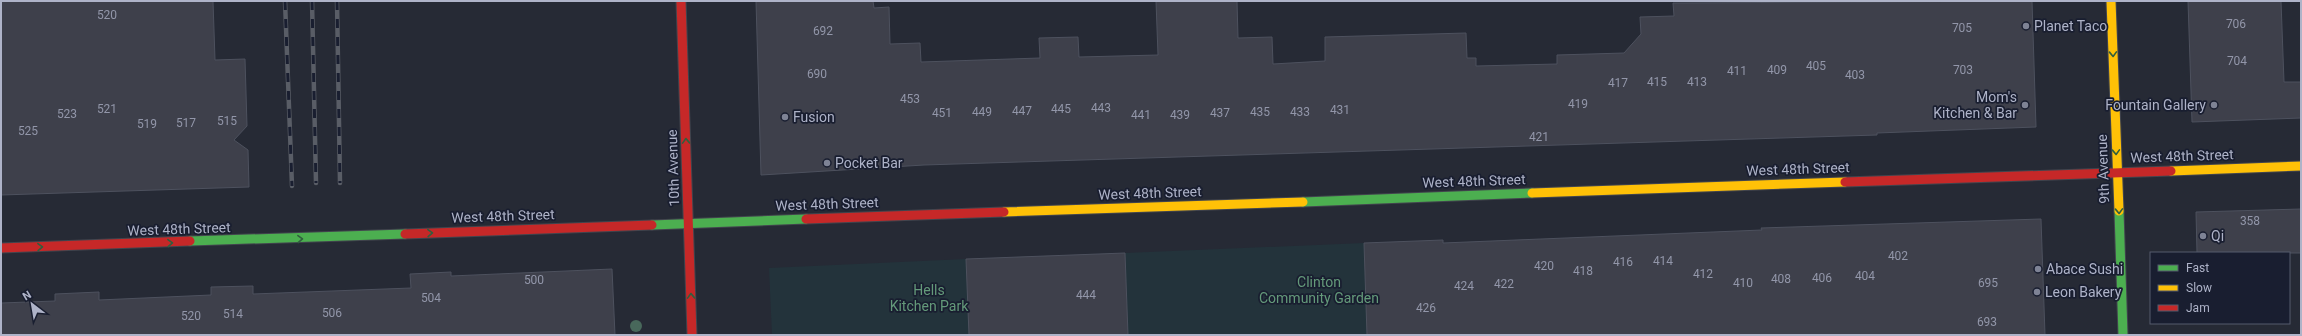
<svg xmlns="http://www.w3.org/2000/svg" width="2302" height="336" font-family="Roboto,sans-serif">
<rect width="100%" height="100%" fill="#262a35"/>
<path fill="#23333b" d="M1364,243L1367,335H1128L1125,253Z
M966,259L969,335H772L769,268Z"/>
<path fill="#3e404b" stroke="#4d515e" d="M1,1H213L215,60L245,59L247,126L234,140L248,150L249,187L1,195Z
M756,1H873L874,8L889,7L890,44L920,43L921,62L1040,58L1039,38L1078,37L1079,57L1158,55L1156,1H1237L1238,38L1272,37L1273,64L1325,61V37L1466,33L1467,58H1476V66L1557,64V55L1624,53L1641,34L1640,17L1674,16L1673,3L2032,1L2036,127L1877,133V135L924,165L761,175Z
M2188,1H2281L2284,82H2301V118L2192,122Z
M2301,209V253H2197L2196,212Z
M2041,219L2045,335H1367L1364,243L1443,240V243L1762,230L1761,228Z
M1125,253L1128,335H969L966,259Z
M612,269L615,335H1V303L55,301V294L99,292V300L211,295V287L253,286V294L411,288L410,274L451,272V276Z"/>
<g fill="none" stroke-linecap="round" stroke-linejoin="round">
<defs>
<path id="fast" d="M1303,202L1532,193
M2119,211L2123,335
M652,225L806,219
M190,241L405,234"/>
<path id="slow" d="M2111,1L2119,211
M2171,171L2301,166
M1532,193L1845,182
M1004,212L1303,202"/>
<path id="jam" d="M681,1L692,335
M1845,182L2171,171
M806,219L1004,212
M405,234L652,225
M1,248L190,241"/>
</defs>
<use href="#fast" stroke="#42454e" stroke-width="11"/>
<use href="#slow" stroke="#42454e" stroke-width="11"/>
<use href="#jam" stroke="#42454e" stroke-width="11"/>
<use href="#fast" stroke="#4caf50" stroke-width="9"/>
<use href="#slow" stroke="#ffc107" stroke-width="9"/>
<use href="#jam" stroke="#c62828" stroke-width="9"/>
<defs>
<path id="rail" d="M285,1L292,186
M312,1L316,183
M337,1L340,183"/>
</defs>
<use href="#rail" stroke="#595d66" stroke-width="4.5"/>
<use href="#rail" stroke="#191e30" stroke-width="3" stroke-dasharray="9" stroke-linecap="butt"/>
</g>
<circle fill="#48685b" cx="636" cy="326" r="6"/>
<defs><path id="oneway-chevron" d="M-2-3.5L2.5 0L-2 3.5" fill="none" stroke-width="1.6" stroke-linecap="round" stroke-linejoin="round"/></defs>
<g stroke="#305f3e">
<use href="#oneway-chevron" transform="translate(2113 54) rotate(88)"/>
<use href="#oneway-chevron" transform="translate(686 141) rotate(-92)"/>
<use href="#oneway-chevron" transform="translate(2116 152) rotate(88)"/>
<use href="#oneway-chevron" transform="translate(2119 211) rotate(88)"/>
<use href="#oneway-chevron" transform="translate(430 233) rotate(-2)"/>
<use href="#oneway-chevron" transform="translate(300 239) rotate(-2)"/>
<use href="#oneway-chevron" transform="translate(170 243) rotate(-2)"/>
<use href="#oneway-chevron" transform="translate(40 247) rotate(-2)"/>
<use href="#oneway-chevron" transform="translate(691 296) rotate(-92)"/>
</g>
<g fill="#7e8395" stroke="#191e30" stroke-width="1.5">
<circle cx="2026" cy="26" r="4"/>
<circle cx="2025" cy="105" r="4"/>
<circle cx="2214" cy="105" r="4"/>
<circle cx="785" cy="117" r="4"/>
<circle cx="827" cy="163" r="4"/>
<circle cx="2203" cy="236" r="4"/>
<circle cx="2038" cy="269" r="4"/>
<circle cx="2037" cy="292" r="4"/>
</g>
<g text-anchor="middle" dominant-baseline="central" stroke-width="3.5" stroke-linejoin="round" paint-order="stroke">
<g font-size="12" fill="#9296a9">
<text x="107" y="15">520</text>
<text x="2236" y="24">706</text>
<text x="1962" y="28">705</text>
<text x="823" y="31">692</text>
<text x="2237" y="61">704</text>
<text x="1816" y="66">405</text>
<text x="1777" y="70">409</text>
<text x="1963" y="70">703</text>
<text x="1737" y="71">411</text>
<text x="817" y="74">690</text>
<text x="1855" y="75">403</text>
<text x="1657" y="82">415</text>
<text x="1697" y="82">413</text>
<text x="1618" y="83">417</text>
<text x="910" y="99">453</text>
<text x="1578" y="104">419</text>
<text x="1101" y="108">443</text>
<text x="107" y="109">521</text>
<text x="1061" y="109">445</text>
<text x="1340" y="110">431</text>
<text x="1022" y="111">447</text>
<text x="982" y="112">449</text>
<text x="1260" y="112">435</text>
<text x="1300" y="112">433</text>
<text x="942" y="113">451</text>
<text x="1220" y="113">437</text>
<text x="67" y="114">523</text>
<text x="1141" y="115">441</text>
<text x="1180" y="115">439</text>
<text x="227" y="121">515</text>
<text x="186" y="123">517</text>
<text x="147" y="124">519</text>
<text x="28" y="131">525</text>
<text x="1539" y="137">421</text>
<text x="2250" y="221">358</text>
<text x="1898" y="256">402</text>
<text x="1663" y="261">414</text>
<text x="1623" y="262">416</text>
<text x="1544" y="266">420</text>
<text x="1583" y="271">418</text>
<text x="1703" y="274">412</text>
<text x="1865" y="276">404</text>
<text x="1822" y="278">406</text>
<text x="1781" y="279">408</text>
<text x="534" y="280">500</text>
<text x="1743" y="283">410</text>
<text x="1988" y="283">695</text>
<text x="1504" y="284">422</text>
<text x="1464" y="286">424</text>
<text x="1086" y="295">444</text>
<text x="431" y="298">504</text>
<text x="1426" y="308">426</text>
<text x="332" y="313">506</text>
<text x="233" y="314">514</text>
<text x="191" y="316">520</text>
<text x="1987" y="322">693</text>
</g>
<g font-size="14" fill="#aeb3c8" stroke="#191e30" text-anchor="start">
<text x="2034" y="26">Planet Taco</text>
<text x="2017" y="97" text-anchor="end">Mom's<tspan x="2017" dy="16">Kitchen &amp; Bar</tspan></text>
<text x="2206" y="105" text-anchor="end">Fountain Gallery</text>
<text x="793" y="117">Fusion</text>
<text x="835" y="163">Pocket Bar</text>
<text x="2211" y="236">Qi</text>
<text x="2046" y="269">Abace Sushi</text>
<text x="2045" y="292">Leon Bakery</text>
</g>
<g font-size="14" fill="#aeb3c8" stroke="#191e30">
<text transform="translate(2182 156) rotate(-2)">West 48th Street</text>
<text transform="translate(673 168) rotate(-92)">10th Avenue</text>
<text transform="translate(1798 169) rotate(-2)">West 48th Street</text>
<text transform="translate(2103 169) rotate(-92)">9th Avenue</text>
<text transform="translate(1474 181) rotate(-2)">West 48th Street</text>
<text transform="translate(1150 193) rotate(-2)">West 48th Street</text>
<text transform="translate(827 204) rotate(-2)">West 48th Street</text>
<text transform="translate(503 216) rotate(-2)">West 48th Street</text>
<text transform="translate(179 229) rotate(-2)">West 48th Street</text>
</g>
<g font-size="14" fill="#649a7a" stroke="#191e30">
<text x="1319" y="282">Clinton<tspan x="1319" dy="16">Community Garden</tspan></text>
<text x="929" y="290">Hells<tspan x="929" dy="16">Kitchen Park</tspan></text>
</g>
</g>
<rect width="2302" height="336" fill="none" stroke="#aeb3c8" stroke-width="4"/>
<rect x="2150" y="252" width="140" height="72" fill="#191e30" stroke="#555a6d"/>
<rect x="2158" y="265" width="20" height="6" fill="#4caf50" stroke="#555a6d"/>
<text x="2186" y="272" font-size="12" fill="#aeb3c8">Fast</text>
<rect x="2158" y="285" width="20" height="6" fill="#ffc107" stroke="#555a6d"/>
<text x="2186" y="292" font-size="12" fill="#aeb3c8">Slow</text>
<rect x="2158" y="305" width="20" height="6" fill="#c62828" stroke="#555a6d"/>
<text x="2186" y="312" font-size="12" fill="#aeb3c8">Jam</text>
<g transform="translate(32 304) rotate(329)" stroke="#191e30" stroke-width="3" paint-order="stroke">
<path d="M0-3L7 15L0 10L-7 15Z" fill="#aeb3c8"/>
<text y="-6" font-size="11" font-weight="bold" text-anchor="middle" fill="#aeb3c8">N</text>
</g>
</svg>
